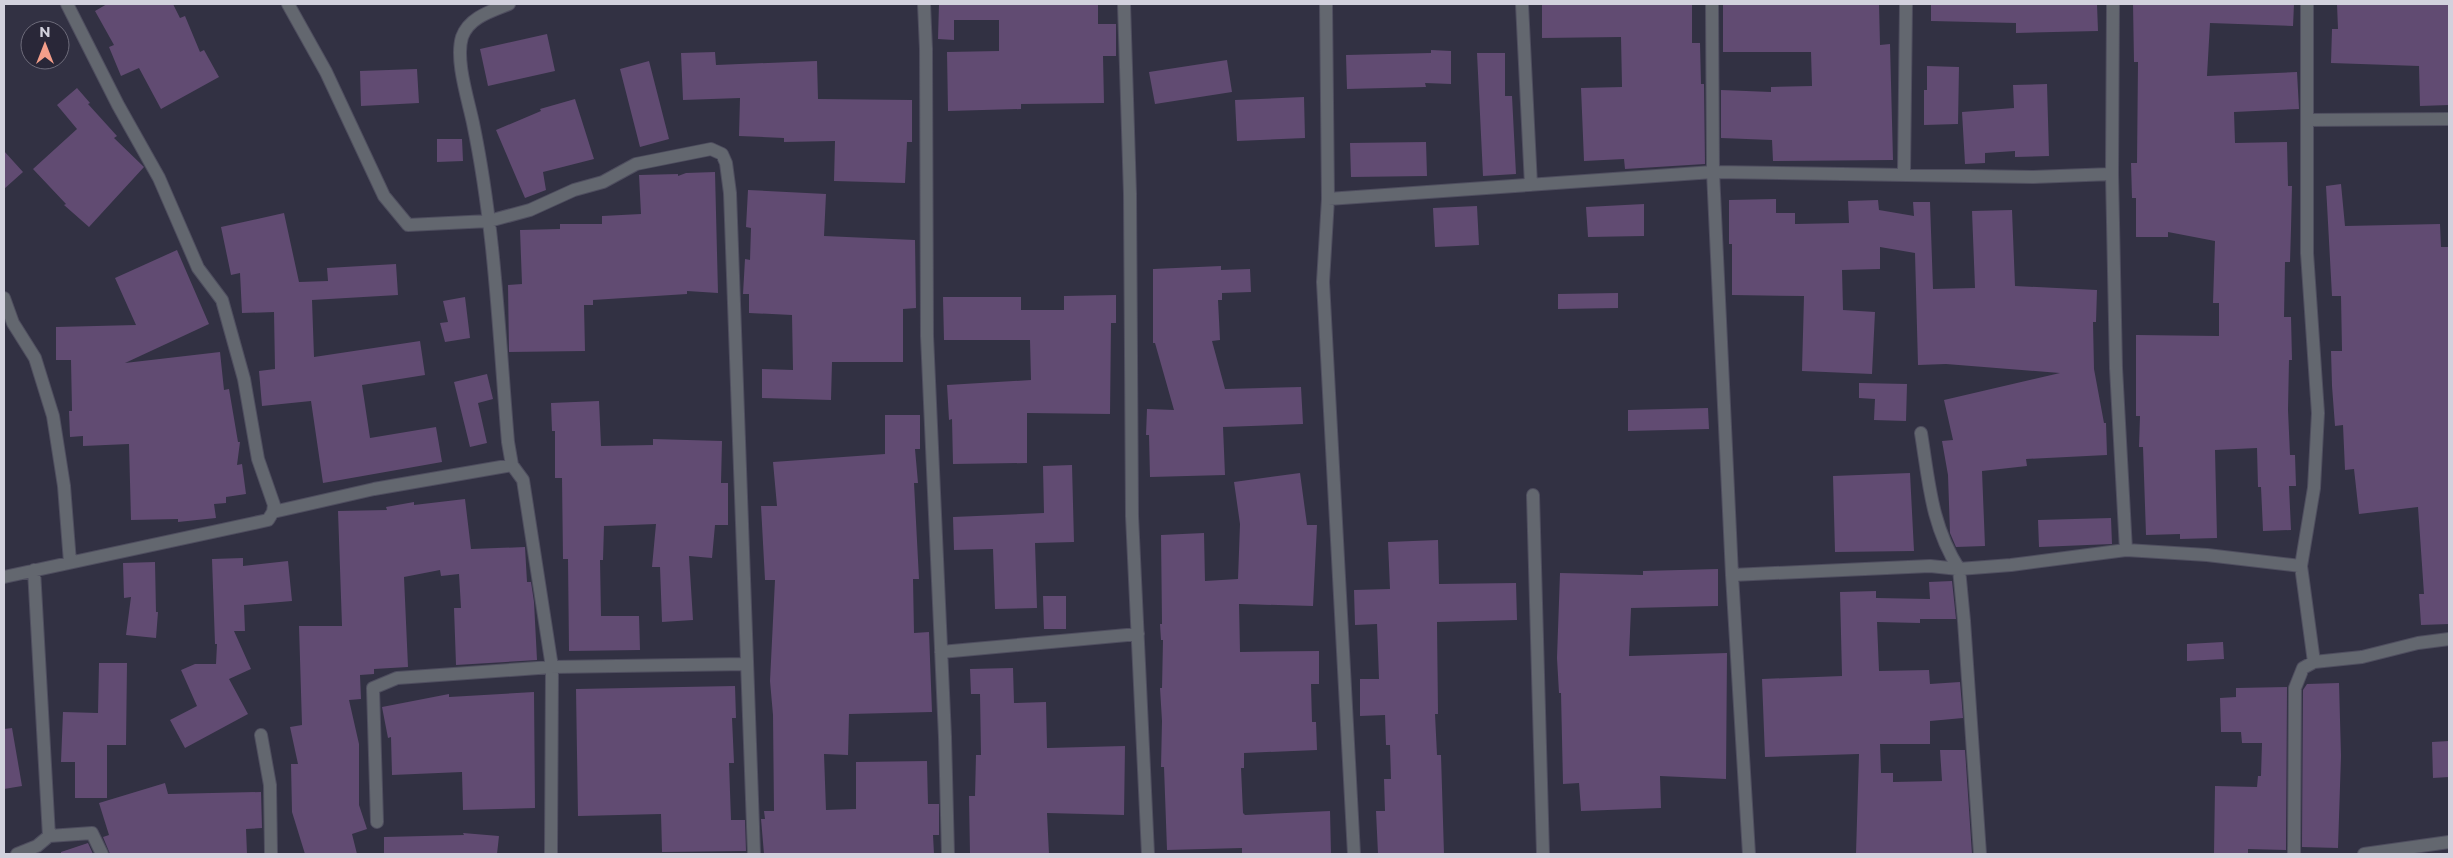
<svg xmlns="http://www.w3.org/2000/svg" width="2453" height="858" font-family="Montserrat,sans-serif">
<rect width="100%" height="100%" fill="#323143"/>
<path fill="#614b72" d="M107,4H173L180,18L185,16L200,52L204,50L219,77L161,109L139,68L121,76L109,47L114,45L95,11Z
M939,4H1098V24H1116V56H1103L1104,103L1021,104V109L948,111L947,52L999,51V20H954V40L938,39Z
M1542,4H1692V43H1700L1701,84H1704L1705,164L1625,169L1624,159L1584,161L1581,88L1622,87L1621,37L1542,38Z
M1723,4H1879L1880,45L1890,44L1893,160L1773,161L1772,140L1721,138V90L1771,92V87L1812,86L1811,52H1723Z
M1931,4H2097L2098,31L2016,33V23L1931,21Z
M2133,4H2294L2293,26L2210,23L2207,76L2297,72L2299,109L2234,112L2235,143L2287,142L2288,186H2292L2291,229L2290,262H2285L2284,317H2291L2292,360H2289L2288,410L2290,455H2295L2296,486H2289L2291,530L2263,531L2261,487H2258L2257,448L2215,450L2217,538L2180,539V534L2146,535L2143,447H2139L2140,416H2136V335L2219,336V303H2213L2215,241L2168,232V237H2136V198H2132L2131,163H2137L2138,62H2134Z
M2337,4H2449V105L2420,106L2419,66L2331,63L2332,29H2338Z
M547,34L555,71L488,86L480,49Z
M1431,50L1451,51V84L1425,83L1426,87L1347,89L1346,55L1431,53Z
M715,52L716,65L817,61L818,99L912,100V142H907L905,183L834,181L835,141L784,142V138L739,136L740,98L683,100L681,53Z
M1477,53H1505V96H1512L1516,174L1483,176Z
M1227,60L1232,92L1155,104L1149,72Z
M649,61L669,139L640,147L620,69Z
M1927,66L1959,67L1958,124L1924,125V90H1927Z
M417,69L419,103L361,106L360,71Z
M2047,84L2049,156L2015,157V151L1985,153V163L1965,164L1962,112L2014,108L2013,85Z
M77,88L90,103L88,104L117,136L114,138L144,167L89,227L64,205L66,204L33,169L77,129L57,105Z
M1304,97L1305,138L1237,141L1235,100Z
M575,99L594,159L543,172L546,190L525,198L496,130L541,111L540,109Z
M437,139H462L463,161L437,162Z
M1426,142L1427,176L1351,177L1350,143Z
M4,151L23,172L4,189Z
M715,172L718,293L687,291V294L593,300V305H584L585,351L509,352L508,285L522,284L520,230L560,229V224H602V216L641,214L639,175L678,174V176L686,173Z
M2341,184L2345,226L2440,224L2441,247H2449V624L2421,625L2419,594H2424L2418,507L2359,514L2354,469L2345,470L2343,425L2335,426L2332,386L2331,351H2342L2341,296H2332L2326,186Z
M748,190L826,194L824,236L915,240L916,308L903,309V362H832L831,400L762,398V369L793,370L792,315L749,313V294H743L745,259L750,260L751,228L746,227Z
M1776,199V213H1795V224L1849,223L1848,201L1878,200L1879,210L1914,216L1913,202H1930L1933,289L1975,288L1972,211L2012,210L2015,286L2097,290L2096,322H2093L2094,369L2104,423H2106L2107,455L2026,459L2027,466L1982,471L1985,546L1956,547L1950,533L1948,475L1942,441L1953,440L1944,400L2060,373L1946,364L1918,365L1915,253L1880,247V269L1842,270L1843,310L1875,312L1872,374L1802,371L1804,296L1732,295V244H1729V200Z
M1644,204V236L1588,237L1586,207Z
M1477,206L1479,245L1435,247L1433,208Z
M284,213L299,282L328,281L327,268L396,264L398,295L312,300L314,357L420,341L425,375L362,385L370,438L436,427L442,462L323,483L311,401L262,406L259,371L275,369L274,312L242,313L240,273L231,275L221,227Z
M177,250L209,324L125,363L220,352L224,390L229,389L238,442H240L237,465L242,464L246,494L226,497V503L214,504L216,518L178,522V519L131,520L129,444L83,446V436L70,437L69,411H72L71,360H56V327L136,325L115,278Z
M1221,266V270L1250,269L1251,292L1222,293V300H1218L1220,340L1212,341L1225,389L1301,387L1303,424L1223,427L1225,475L1150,477L1149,435H1146L1147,409L1174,410L1155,343H1153V269Z
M1618,293V308L1558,309V294Z
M1116,295V323H1111L1110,414L1027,413V463L953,464L952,419L949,420L947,385L1031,380L1030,340H944L943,297H1021V310H1064V296Z
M465,297L470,338L445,342L440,323L448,322L443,301Z
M487,374L493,399L478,403L487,443L470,447L454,382Z
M1859,383L1907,384L1906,421L1874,420L1875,399L1859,398Z
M599,401L601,446L653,445V439L722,441L721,483H728V525H715L712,558L689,556L693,620L662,622L660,567H652L656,524L604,526L603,560H600L601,616H639L640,650L569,651L568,559H563L562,478H555V431H552L551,403Z
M1708,408L1709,429L1628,431V410Z
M885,415H920V449H915L918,483H914L919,579H913L914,633L929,632L932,712L849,714L848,755L824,754L826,810L856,809V762L927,761L928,804H939V835H933L934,854H764L761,819H765L764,811H774L773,715L770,681L775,580H765L761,506H777L773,462L885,454Z
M1072,465L1074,542L1035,543L1037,608L995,609L993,549L954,550L953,517L1044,513L1043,466Z
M1300,473L1307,525H1317L1313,606L1239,604L1240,652L1319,651V684H1311L1312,722H1316L1317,750L1244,753V768H1241L1243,813L1245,815L1330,811L1331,854H1242V848L1167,850L1164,767H1161L1162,721L1160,688H1162L1163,640H1161L1160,624H1162L1161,535L1204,533L1205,581L1238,579L1240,524L1234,482Z
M1910,473L1914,551L1835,552L1833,476Z
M465,499L471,549L525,547L527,582H531L534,602L537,660L456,665L454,608H461L459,574L441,576L440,570L404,577L408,667L374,669V674L360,675L361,699L349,700L359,744V805L367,829L352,834L357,854H305L292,812L291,764H298L290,727L302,725L299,626H342L338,511L387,510L386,507L414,502V505Z
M2111,518L2112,544L2039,547L2038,520Z
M1438,540L1439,584L1516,583L1517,620L1437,622L1438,714H1435L1437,755H1441L1444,854H1378L1376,811H1385L1384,779H1391L1390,745H1386L1385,715L1360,716V679H1379L1377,624L1355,625L1354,590L1390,589L1388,542Z
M243,558V566L288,561L292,601L244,605L245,631H234L251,669L229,679L248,714L185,748L170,720L197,706L181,670L195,664H216L217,644H215L212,559Z
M155,562L156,612H158L156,638L126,635L131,597L124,598L123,563Z
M1718,569V606L1631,608L1629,656L1727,653L1726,779L1660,776L1661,808L1581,811L1579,783L1563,784L1561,693H1559L1557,658L1560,573L1643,575V571Z
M1952,581L1956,619H1920V623L1877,622L1879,671L1929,670L1930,684L1960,682L1963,718L1930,721V744H1880L1881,773H1893V782L1942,781L1940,750H1965L1972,854H1856L1859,754L1765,757L1762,679L1842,676L1840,592L1876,591V598L1930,599L1929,582Z
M1043,596H1066V629H1044Z
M2223,642L2224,659L2187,661V644Z
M99,663H127L126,745H107V798H75V762H61L63,712L98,713Z
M1013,668L1014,703L1046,702L1047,748L1125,746L1124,815L1047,813L1049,854H970L969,796H975L976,755H981L980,694H971L970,669Z
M2339,683L2341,756L2338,848L2302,847L2303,690L2307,684Z
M735,686L736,718H732L734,763H729L731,820H745L746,851L662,852L661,814L578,816L576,689Z
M2287,687L2286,850L2248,849V854H2214L2215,786L2257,787L2258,776H2261L2262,743H2242L2241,732H2221L2220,698L2236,697V688Z
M534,692L535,808L463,810L462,772L392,775L391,737L388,738L382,707L449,694V697Z
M12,728L22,786L4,789V729Z
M2449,741V777L2433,778L2432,742Z
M165,783L168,794L261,792L262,828L246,829L247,854H110L103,837L109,835L99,803Z
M463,833L499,836L497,854H384V837L464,835Z
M88,843L93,854H61V852Z"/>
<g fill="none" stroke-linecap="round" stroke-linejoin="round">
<defs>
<path id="minor" d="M67,4L118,105L159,178L198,268L222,300L244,379L258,459L274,505L273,512
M288,4L326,72L384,196L408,225L489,221L530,210L574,190L603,182L636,164L711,149L722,154L726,163L730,193L754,854
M509,4C492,11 469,17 462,37C455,60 468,99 473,123C495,228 499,336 508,442L512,465L523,480L552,667L551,854
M924,4L926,49L927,336L945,737L948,854
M1124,4L1130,194L1132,516L1148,854
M1326,4L1328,199L1323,282L1354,854
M1522,4L1531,185
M1712,4L1713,172L1732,575L1749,854
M2113,4L2112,174L2116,368L2126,550
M2307,4V253L2318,413L2314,488L2301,566L2314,662
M2307,120L2449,119
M1904,174L1906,4
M1328,199L1713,172L2033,177L2112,174
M4,298L13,323L35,358L53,416L64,486L70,562
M1921,433C1929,482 1931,525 1959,569
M1533,495L1543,854
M34,570L49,836
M1732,575L1930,566L1959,569
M4,577L268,520L273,512L374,489L512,465
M941,652L1138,634
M261,735L270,785L271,854
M377,822L373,688L397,678L552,667L747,664
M17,854L37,846L49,836L92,833L102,854
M1980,854L1964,621L1959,569L2011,565L2126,550L2207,555L2301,566
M2294,854L2295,688L2303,668L2314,662L2362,657L2418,643L2449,639
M2364,854L2449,842"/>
</defs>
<use href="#minor" stroke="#4f4e5f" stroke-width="14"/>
<use href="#minor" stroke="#63676f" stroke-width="12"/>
</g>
<rect width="2453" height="858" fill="none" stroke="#d2d1dd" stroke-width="10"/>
<g transform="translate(45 45)"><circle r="24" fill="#292738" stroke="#6d6b7a"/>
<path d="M0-4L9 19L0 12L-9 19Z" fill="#f49e8a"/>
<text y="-8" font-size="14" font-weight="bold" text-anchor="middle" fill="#d2d1dd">N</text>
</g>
</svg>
